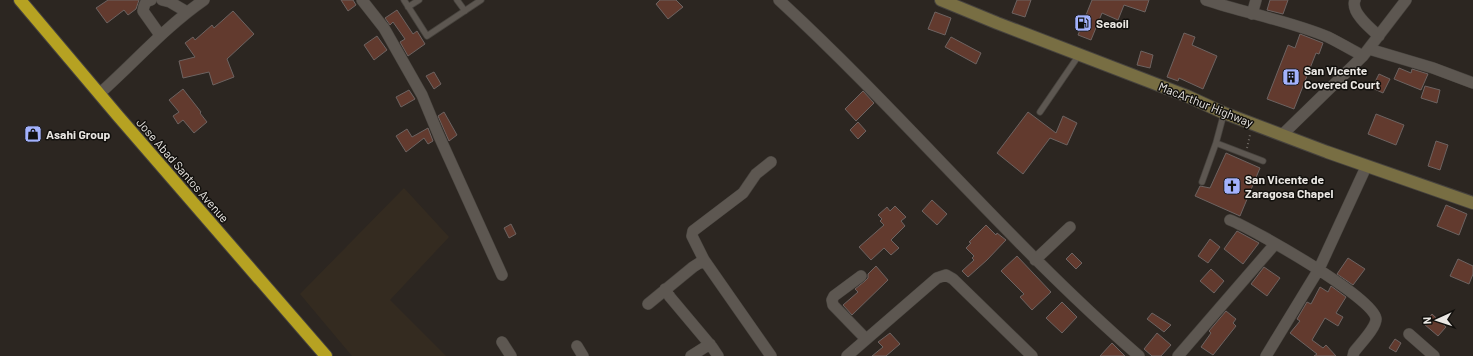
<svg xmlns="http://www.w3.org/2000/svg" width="1473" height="356" font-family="Barlow,sans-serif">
<rect width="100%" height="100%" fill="#2c2621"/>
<path fill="#342b20" d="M404,188L449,237L390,300L446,356H352L300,294Z"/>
<path fill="#623a2e" stroke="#6d6361" d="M108,0H139L136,9L128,15L124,10L107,23L96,8Z
M341,0H353L356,5L348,11Z
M660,0H676L683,7L668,19L656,4Z
M1017,0H1031L1025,17L1012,13Z
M1092,0H1149L1145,12L1124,5L1118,20L1102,13L1091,40L1078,35Z
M1270,0H1288L1283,14L1267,10Z
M397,10L413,34L417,31L425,44L408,56L400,42L405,39L393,22L390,25L385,18Z
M233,11L254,34L227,59L234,77L213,85L209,72L183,78L179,61L195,57L185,43L193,37L195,40L212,25L214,28Z
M935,12L951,18L945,35L928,29Z
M1184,33L1195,37L1192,45L1217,56L1203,89L1179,78L1178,81L1167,77Z
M1300,34L1323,43L1319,54L1316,53L1294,109L1267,99L1288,45L1295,48Z
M377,36L387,50L374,60L364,45Z
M951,37L981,53L976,64L945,47Z
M1141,51L1153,55L1150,68L1137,65Z
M1399,68L1411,73L1412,69L1428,74L1421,90L1394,79Z
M434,72L441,84L434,89L426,76Z
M1379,74L1390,79L1383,93L1372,88Z
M1425,86L1440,90L1437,103L1421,98Z
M183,89L201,112L200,113L207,122L194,133L183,120L178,124L173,116L179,112L169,100Z
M409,90L415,99L401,107L396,97Z
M863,91L874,103L856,121L845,109Z
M444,112L457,135L449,141L438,116Z
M1028,112L1056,133L1063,116L1077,123L1067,145L1050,138L1023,174L997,153Z
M1376,114L1404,125L1396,145L1368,134Z
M858,122L866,131L858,139L850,130Z
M428,128L433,141L428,144L424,138L406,152L396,136L407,129L412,137Z
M1436,141L1448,145L1440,170L1428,166Z
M1226,153L1260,168L1240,216L1195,196L1200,186L1210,188Z
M932,200L947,214L937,225L922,211Z
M1446,205L1467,214L1459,235L1437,226Z
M895,206L906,217L901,221L905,226L891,240L899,248L891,255L884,248L871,260L859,247L884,225L880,221L882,219L878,215L887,207L890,211Z
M511,224L516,234L509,238L504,228Z
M986,225L996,235L997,233L1006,240L987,260L968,277L962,271L974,260L972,258L974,256L966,248L971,243L969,242Z
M1237,231L1259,243L1243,264L1224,249Z
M1210,239L1220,247L1208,263L1198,256Z
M1072,253L1082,263L1076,269L1066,259Z
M1017,256L1051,292L1032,310L1020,297L1024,294L1001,271Z
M1348,258L1365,269L1353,285L1337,274Z
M1458,259L1473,266V274L1469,284L1450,276Z
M876,266L888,280L852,315L843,305L858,292L855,289L865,281L868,278V274Z
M1264,267L1280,278L1267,296L1251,284Z
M1211,269L1224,281L1214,293L1200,281Z
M1331,286L1346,297L1336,313L1343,317L1338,326L1325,318L1312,340L1323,348L1326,345L1336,356H1314L1317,354L1290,333L1300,321L1297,319L1307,302L1311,304L1320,287L1328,292Z
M1062,302L1077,317L1062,333L1046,318Z
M1226,311L1236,319L1233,323L1236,326L1213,355L1201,347L1211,333L1209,331Z
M1152,313L1171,325L1164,332L1147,319Z
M1432,314L1446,327L1438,336L1424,324Z
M890,333L900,344L886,356H872L883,347L878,342Z
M1157,333L1171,345L1161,356H1152L1144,349Z
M1395,339L1401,343L1396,352L1389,348Z
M1112,343L1125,356H1100Z"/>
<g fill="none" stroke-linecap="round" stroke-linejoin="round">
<defs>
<path id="lane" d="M404,0L427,36L481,0
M457,0L465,11
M408,7L419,0
M1040,112L1079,55
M1216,143L1263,161
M1202,182L1216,143L1224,113"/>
<path id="street" d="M151,0C145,1 144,5 143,11L160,35
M162,0L170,2L187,12
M362,0L384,28L422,95L439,136L502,275
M779,0C903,114 1011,245 1139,356
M1206,0C1245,13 1290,21 1328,37C1340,43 1352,50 1363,56
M1355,0C1350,12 1371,29 1379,36
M1252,14L1256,0
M1369,49L1433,68L1473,83
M99,94C134,63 165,27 204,0
M1283,134L1363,56L1406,0
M771,162L756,174L743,193L693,231L692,236L704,260L771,356
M1230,220C1253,229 1375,298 1376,319C1376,328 1360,344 1354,352L1353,356
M1035,260L1070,227
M861,276L834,296L832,300L833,305L866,339
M665,289L670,297L712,347L718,356
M648,304L693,267L704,260
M1409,334L1434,356
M502,342L511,356
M577,346L583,356
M691,356L710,344
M847,356L937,278L946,275L953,279L1032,356
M1178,356L1275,244
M1266,356L1319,269L1366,167"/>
<path id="secondary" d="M941,0L997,23L1187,96L1224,113L1327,152L1473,203"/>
<path id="highway" d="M20,0L118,116L326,356"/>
</defs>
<use href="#lane" stroke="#47433e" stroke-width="7"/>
<use href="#street" stroke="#47433e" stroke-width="12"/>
<use href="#secondary" stroke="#47433e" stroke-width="14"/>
<use href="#highway" stroke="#47433e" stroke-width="14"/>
<path stroke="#6d6863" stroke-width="2" stroke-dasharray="1 3" stroke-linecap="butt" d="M1247,148L1250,135"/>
<use href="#lane" stroke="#5d5751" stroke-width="5.5"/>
<use href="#street" stroke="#5d5751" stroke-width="11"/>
<use href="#secondary" stroke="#786e43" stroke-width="12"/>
<use href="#highway" stroke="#b6a222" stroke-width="12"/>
</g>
<defs>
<symbol id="fuel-square" viewBox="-11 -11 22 22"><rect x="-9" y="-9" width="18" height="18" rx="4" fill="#a3b2fd" stroke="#12100d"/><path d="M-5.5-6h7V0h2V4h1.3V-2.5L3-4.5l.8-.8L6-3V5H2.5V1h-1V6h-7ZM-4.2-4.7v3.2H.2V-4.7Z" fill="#111"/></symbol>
<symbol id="building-square" viewBox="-11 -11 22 22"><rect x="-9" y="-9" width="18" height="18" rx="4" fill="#a3b2fd" stroke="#12100d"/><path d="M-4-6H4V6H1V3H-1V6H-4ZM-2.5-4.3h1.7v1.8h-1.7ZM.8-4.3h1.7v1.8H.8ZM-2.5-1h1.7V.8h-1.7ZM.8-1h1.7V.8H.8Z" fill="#111"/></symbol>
<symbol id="shop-square" viewBox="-11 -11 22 22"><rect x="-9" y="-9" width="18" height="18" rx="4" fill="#a3b2fd" stroke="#12100d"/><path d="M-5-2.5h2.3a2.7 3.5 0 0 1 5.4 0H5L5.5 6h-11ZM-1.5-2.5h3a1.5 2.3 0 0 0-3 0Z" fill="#111"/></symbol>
<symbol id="church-square" viewBox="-11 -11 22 22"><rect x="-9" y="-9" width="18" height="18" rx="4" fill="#a3b2fd" stroke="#12100d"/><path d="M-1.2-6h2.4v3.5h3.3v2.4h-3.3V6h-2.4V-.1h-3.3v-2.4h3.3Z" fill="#111"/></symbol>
</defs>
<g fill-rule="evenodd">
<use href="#fuel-square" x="1073" y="13" width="20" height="20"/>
<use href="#building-square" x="1281" y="67" width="20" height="20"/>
<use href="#shop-square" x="23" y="124" width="20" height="20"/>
<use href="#church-square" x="1222" y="176" width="20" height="20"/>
</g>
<g text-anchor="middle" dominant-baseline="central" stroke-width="3" stroke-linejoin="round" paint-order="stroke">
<g font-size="12" font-weight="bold" fill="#eae7e3" stroke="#12100d" text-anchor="start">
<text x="1096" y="23">Seaoil</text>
<text x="1304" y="70">San Vicente<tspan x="1304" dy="14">Covered Court</tspan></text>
<text x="46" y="134">Asahi Group</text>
<text x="1245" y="179">San Vicente de<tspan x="1245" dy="14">Zaragosa Chapel</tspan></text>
</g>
<g font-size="12" fill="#eae7e3" stroke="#12100d">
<text transform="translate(1206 104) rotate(22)">MacArthur Highway</text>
<text transform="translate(183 170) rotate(49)">Jose Abad Santos Avenue</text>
</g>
</g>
<g transform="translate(1437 320) rotate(267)" stroke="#12100d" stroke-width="3" paint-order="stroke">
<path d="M0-3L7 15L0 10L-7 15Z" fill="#eae7e3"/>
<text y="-6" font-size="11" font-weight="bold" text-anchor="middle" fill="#eae7e3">N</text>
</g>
</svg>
